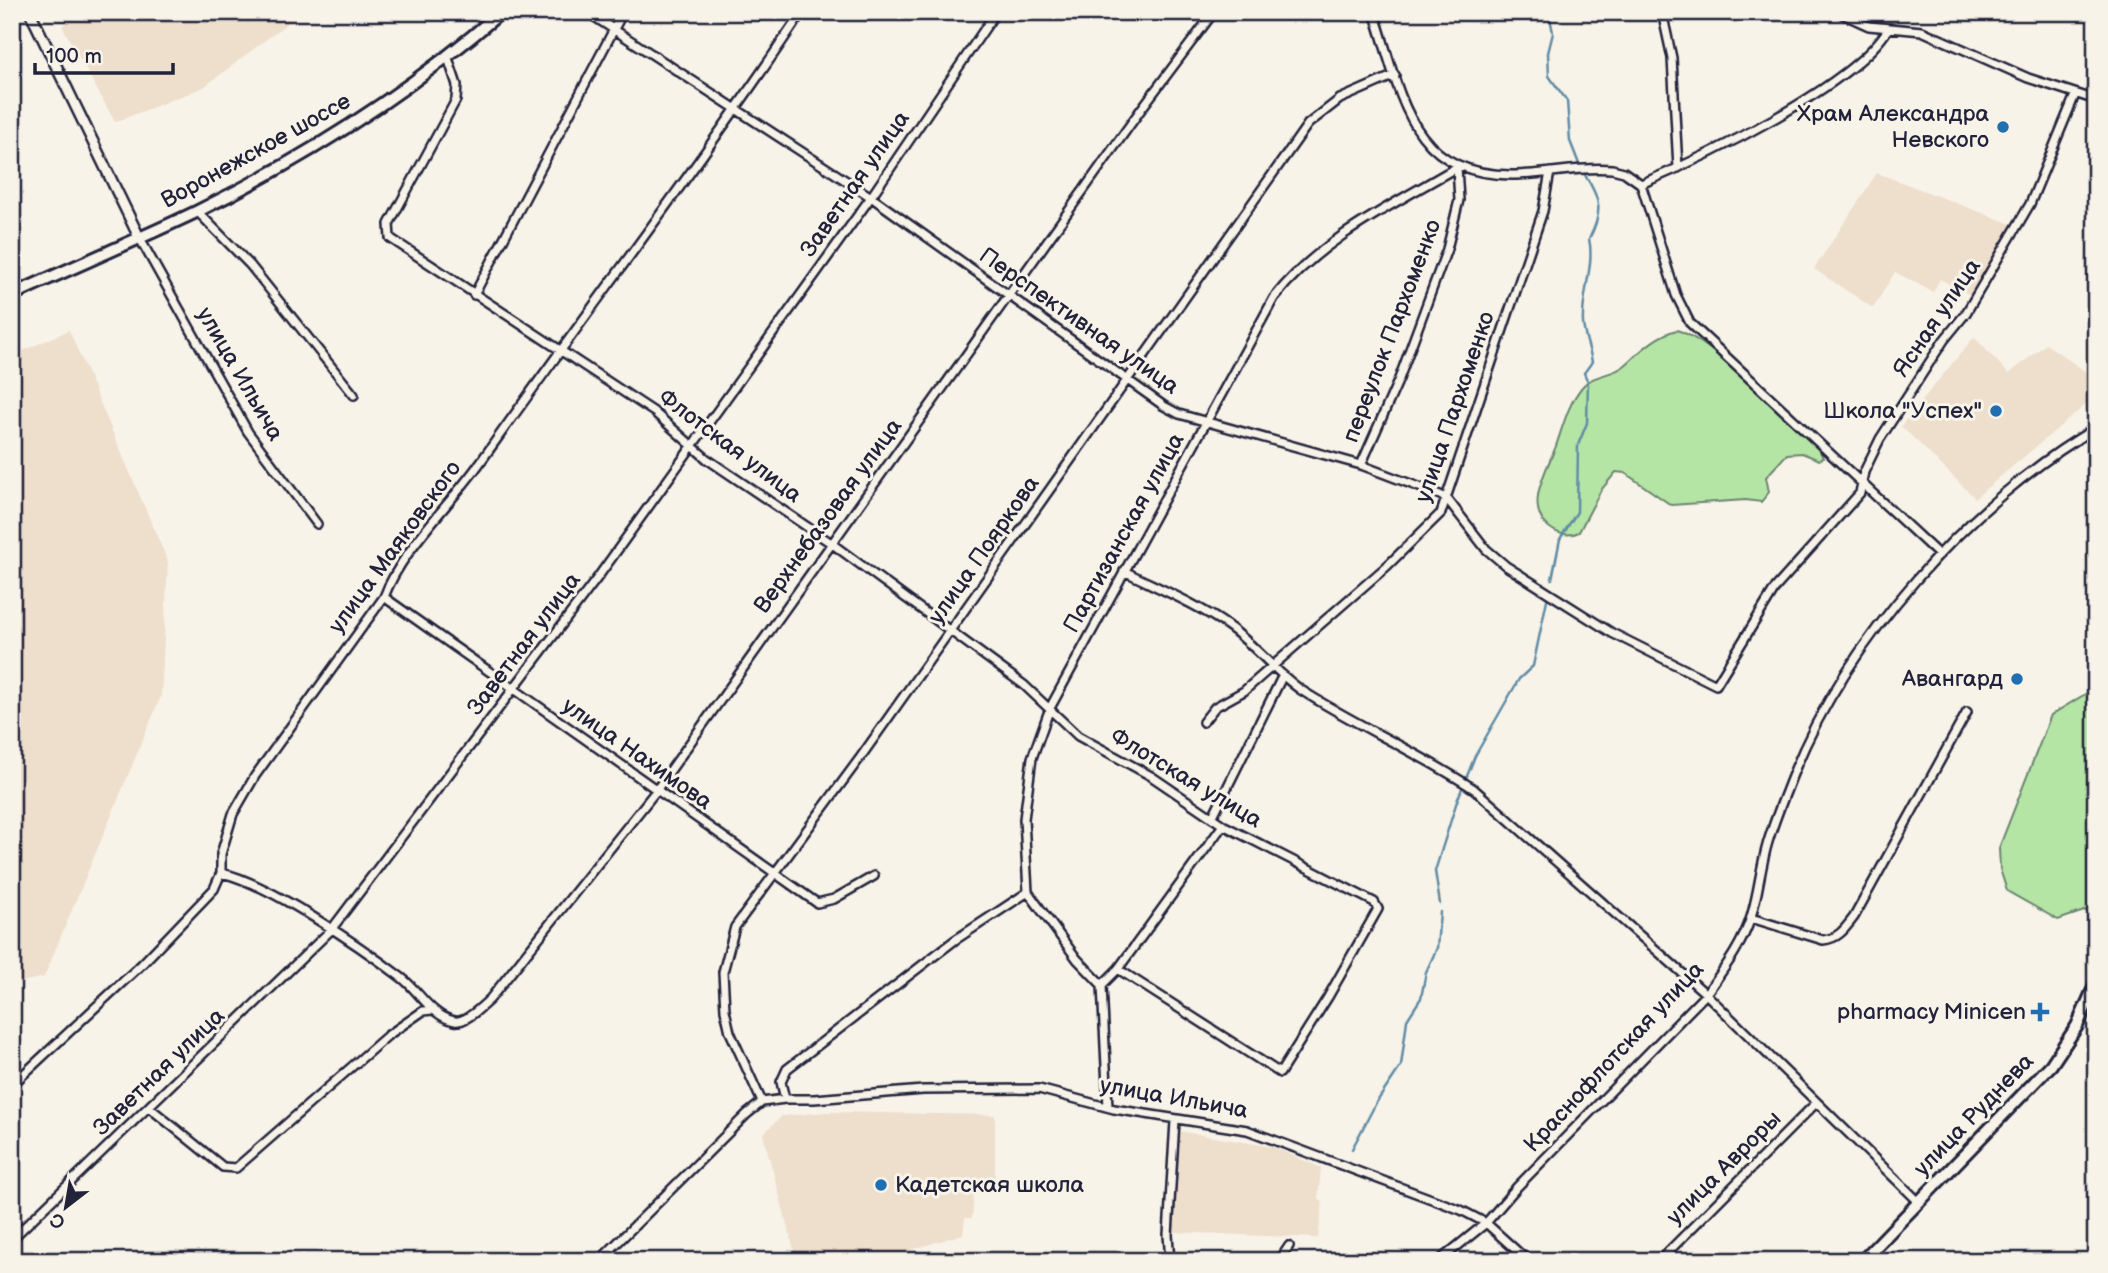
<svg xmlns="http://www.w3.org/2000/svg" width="2108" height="1273" font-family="'Balsamiq Sans',sans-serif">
<rect width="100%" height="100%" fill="#f7f3e8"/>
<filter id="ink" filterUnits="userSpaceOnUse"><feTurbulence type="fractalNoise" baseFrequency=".0143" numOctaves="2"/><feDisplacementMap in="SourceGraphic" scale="14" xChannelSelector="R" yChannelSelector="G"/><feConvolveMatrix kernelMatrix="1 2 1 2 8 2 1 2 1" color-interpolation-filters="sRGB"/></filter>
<g filter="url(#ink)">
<path fill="#eedecc" d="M79,12H302L204,87L115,122L62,26Z
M1877,173L2014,225L1974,297L1940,279L1933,292L1895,272L1873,308L1814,269Z
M69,330L168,562L161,696L44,977L12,984V356Z
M1974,337L2009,374L2046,344L2096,379V396L1975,498L1901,426Z
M828,1112L995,1115V1183L974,1188L972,1218H965L963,1234L907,1251L891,1261H797L763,1134L782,1116Z
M1178,1131L1273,1147L1321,1168L1318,1198L1323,1201L1318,1238L1173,1232Z"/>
<path fill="#b4e5a5" stroke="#6b8470" stroke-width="2" d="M1677,330C1715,342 1786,418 1819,449L1823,458L1819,460L1802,453L1787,454L1766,477L1769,492L1761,502L1746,500L1671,505L1625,473L1616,472L1601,490L1579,532C1571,536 1560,535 1553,530C1521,510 1547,470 1556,446C1563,426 1568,404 1582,387C1592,374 1612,376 1624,366C1640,352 1656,335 1677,330Z
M2087,693H2096V903L2087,910L2058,920L2007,891L2000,869L1999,848L2051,715Z"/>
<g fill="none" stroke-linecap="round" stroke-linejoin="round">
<path stroke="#628ca6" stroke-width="2.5" d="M1549,12L1553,33L1548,53L1549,76L1567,101L1570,141L1579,164
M1552,579L1560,539L1577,512L1578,445L1587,423L1588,382L1584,373L1592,362C1590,349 1584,336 1583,323C1581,297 1595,264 1589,239C1603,212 1601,200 1585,175
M1440,904L1435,871L1457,801L1475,756L1519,679L1533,666L1548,595
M1352,1149L1376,1103L1401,1066L1407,1020L1421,998L1426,972L1437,948L1440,912"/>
<defs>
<path id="minor" d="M587,12L871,197L1164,406L1179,414L1361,465L1440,495L1448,500L1486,549L1506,566L1612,633L1716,685L1776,587L1860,493L1864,472L1880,439L1944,340L1966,313L2030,204L2075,95
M1374,12C1401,92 1408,175 1511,175C1545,175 1578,166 1612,169L1624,172L1641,184L1676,295L1690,323L1939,555
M1662,12L1672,58L1678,168
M1838,12L1869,26L1922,31L2028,78L2096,100
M447,55L457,85L456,100L389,224L390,238L654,412L707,459L831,543L1024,685L1078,736L1151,776L1223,825L1374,902L1378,909L1328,997L1280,1073L1118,969
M1641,184C1703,158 1854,86 1888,29
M197,211L250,265L354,395
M139,237L248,432L317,524
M474,295L623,12
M1124,571C1158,588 1197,604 1228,626C1255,645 1275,672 1301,690C1357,726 1418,752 1474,789L1706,994L1919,1202
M384,597L817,903L834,899L874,876
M1203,722L1215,707L1244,691L1387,566L1441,513L1543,211L1550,172
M1212,818L1283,675
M221,873C267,882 363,948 402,978C419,991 432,1017 455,1021C466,1023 482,1006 490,999L655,792L1142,108L1214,12
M1751,918L1823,940C1838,939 1845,929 1854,917L1967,712
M1102,985L1077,959L1028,892L1024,819L1032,758L1050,708L1274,298C1320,239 1394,204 1457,167L1459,200L1447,249L1399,379L1361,465
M12,1085L142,964L214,889L221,873V854L233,814L255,776L384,597C402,549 452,503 482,460C588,310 700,165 802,12
M785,1099H814L923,1090L1039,1089L1114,1109L1247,1130L1461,1210L1486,1223L1528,1261
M762,1102L730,1032L725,1010L723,972L735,927L860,758L1308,124L1340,99L1395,75
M1108,1107L1102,985L1118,969L1223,825
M150,1108L223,1167L236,1168L387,1036L423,1011L432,1010
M12,1239L331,930L598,577L871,197L996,12
M599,1261L747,1114L762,1102L785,1099L781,1082L787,1069L955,940L1028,892
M1170,1261L1168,1235L1175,1121
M1279,1261L1289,1246
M1439,1261L1486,1223L1517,1187L1706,994C1723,970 1742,946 1751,917C1758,895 1760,872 1766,849C1772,826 1782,802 1791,779C1844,643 1970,501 2096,428
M1659,1261L1816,1103"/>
<path id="tertiary" d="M30,12L139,237"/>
<path id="secondary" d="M12,295C73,267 135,241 196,212C304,159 410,91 501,12
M1862,1261L2051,1065L2077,1026L2096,983"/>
</defs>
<use href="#minor" stroke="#22223b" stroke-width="12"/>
<use href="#tertiary" stroke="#22223b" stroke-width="14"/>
<use href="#secondary" stroke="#22223b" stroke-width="16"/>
<use href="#minor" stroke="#f7f3e8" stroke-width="7"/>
<use href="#tertiary" stroke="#f7f3e8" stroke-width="9"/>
<use href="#secondary" stroke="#f7f3e8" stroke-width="10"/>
</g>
</g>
<g fill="#1f6fb2" stroke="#f7f3e8" stroke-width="2.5">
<circle cx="2003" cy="127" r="7"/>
<circle cx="1996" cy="411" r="7"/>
<circle cx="2017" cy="679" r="7"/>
<path d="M2036.5 1001.5h7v7h7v7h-7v7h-7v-7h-7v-7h7z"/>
<circle cx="881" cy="1185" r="7"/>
</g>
<g text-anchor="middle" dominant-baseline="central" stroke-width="6" stroke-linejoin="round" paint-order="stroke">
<g font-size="23" fill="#22223b" stroke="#f7f3e8" text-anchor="end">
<text x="1989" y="114">Храм Александра<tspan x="1989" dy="26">Невского</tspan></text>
<text x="1982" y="411">Школа "Успех"</text>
<text x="2003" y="679">Авангард</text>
<text x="2026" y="1012">pharmacy Minicen</text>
<text x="895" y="1185" text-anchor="start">Кадетская школа</text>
</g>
<g font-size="23" fill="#22223b" stroke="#f7f3e8">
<text transform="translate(256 151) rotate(-29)">Воронежское шоссе</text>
<text transform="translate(855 184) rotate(-55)">Заветная улица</text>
<text transform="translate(1937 318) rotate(-56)">Ясная улица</text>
<text transform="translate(1079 321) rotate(35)">Перспективная улица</text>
<text transform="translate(1392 331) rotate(-69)">переулок Пархоменко</text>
<text transform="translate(240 374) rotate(60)">улица Ильича</text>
<text transform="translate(1455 407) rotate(-71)">улица Пархоменко</text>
<text transform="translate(730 446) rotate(37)">Флотская улица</text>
<text transform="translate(828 516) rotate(-54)">Верхнебазовая улица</text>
<text transform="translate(1124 533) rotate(-61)">Партизанская улица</text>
<text transform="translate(395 547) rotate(-54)">улица Маяковского</text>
<text transform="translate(984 550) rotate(-55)">улица Пояркова</text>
<text transform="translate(524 644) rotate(-53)">Заветная улица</text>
<text transform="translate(637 754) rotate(35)">улица Нахимова</text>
<text transform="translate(1186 778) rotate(31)">Флотская улица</text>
<text transform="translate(1614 1057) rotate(-47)">Краснофлотская улица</text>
<text transform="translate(159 1072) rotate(-44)">Заветная улица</text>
<text transform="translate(1174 1098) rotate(10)">улица Ильича</text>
<text transform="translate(1974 1115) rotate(-46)">улица Руднева</text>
<text transform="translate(1724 1168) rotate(-45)">улица Авроры</text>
</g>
</g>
<rect width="2108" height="1273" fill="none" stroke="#f7f3e8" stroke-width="42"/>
<rect x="21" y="21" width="2066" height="1231" fill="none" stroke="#22223b" stroke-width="2.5" filter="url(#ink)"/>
<g transform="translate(66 1207) rotate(211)" stroke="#f7f3e8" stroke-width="5" paint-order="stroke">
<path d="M0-5L12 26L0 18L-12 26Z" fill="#22223b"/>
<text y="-10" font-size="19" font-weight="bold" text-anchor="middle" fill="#22223b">С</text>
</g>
<path d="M35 63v10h138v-10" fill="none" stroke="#22223b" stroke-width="3.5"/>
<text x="46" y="63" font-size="21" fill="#22223b" stroke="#f7f3e8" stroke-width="5" paint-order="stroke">100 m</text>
</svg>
